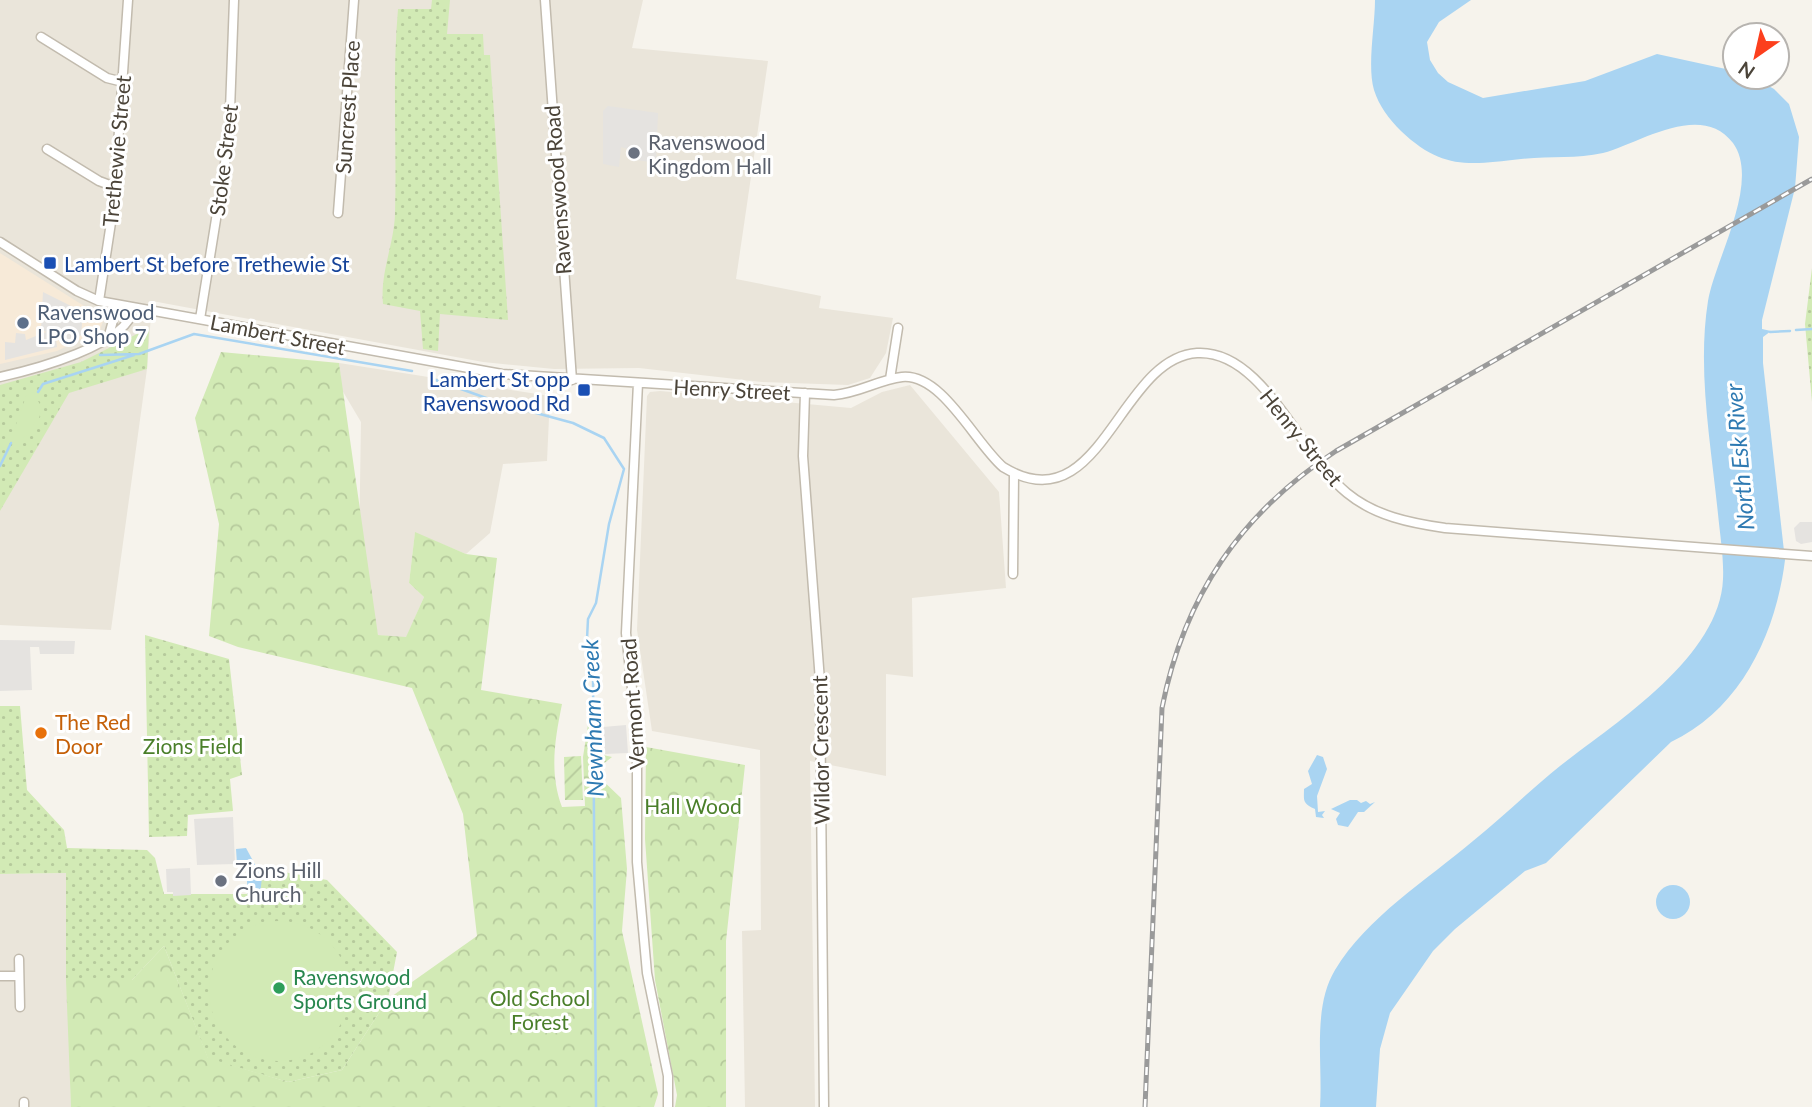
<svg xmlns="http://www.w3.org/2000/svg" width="1812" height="1107" font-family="Lato,sans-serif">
<defs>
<pattern id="grass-dots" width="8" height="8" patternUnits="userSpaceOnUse" patternTransform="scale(1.75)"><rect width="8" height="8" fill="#d2eab5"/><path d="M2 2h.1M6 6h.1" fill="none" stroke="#b6ca9c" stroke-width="1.8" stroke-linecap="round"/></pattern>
<pattern id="forest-crowns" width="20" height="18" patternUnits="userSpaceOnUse" patternTransform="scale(1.75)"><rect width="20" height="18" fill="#d2eab5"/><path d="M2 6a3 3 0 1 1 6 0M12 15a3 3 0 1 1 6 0" fill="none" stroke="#b6ca9c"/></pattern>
<pattern id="garden-furrows" width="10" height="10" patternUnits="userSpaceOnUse" patternTransform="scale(1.75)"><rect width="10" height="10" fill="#d2eab5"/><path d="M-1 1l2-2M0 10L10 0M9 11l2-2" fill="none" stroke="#b6ca9c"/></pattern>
</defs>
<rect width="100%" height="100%" fill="#f6f3ec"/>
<path fill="#eae5da" d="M0,0H643L632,48L768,61L736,279L821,296L819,308L893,318L886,353L870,378L848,385L762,382L639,368L554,369L483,362L152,301L147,369L111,630L0,625Z
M339,363L550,396L547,461L503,464L490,533L466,554L415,533L409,583L424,597L406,638L378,635L359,550L361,422L342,390Z
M910,385L999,492L1006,588L912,598L913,677L886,674V776L810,761L815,1107H745L742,931L761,930L760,750L652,731L637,630L647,396L650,392L660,391L851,408L882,392Z
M66,873L71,1107H0V874Z"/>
<path fill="#f7ead8" d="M0,253L100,316L103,321L100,330L57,351L0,364Z"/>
<path fill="url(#grass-dots)" d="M432,0H450L447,34H483L484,55H490L508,320L440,314L438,351L423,349L420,311L383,304C380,272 394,245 395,214C397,145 392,77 398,9H431Z
M1812,268V402L1805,324Z
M149,328L147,369L69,393L0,511V385L81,362Z
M145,635L229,659L242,775L230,779L233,811L188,815L187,836L149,837Z
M0,706H20L27,790L64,830L67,848L147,850L155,858L164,894H247L262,868L327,880L397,952L388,999L342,1070L288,1082L208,1059L164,946L132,980H66V873L0,874Z"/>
<path fill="url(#forest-crowns)" d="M221,352L339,363L378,635L406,637L424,597L409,583L415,532L466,554L497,558L481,690L562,704C555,739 549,773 562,807L585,806L583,757L589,718L602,721L603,755L612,757L598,768L599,777L621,798L627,869L622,931L658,1094L654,1107H71L66,980H132L164,946L208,1058L288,1082L342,1070L388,999L477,936L463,814L412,688L238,647L209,636L219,524L195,418Z
M646,747L745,765L726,941V1107H675L677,1095L655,980L645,839Z"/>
<path fill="url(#garden-furrows)" d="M581,756L583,800H565L564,757Z"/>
<path fill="#d2eab5" d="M33,392L42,408L39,418L36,419L29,436L25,435L22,443L7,440L8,436H12L26,396Z
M209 991a70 70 0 1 1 140 0a70 70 0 1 1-140 0Z"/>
<path fill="#e5e3e0" d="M608,106L658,113L656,163L630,159L631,150L621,147L619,167L603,164V111Z
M43,292L83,312L81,335L72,341L56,339L57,347L5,360V342L15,343L16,333L25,334L26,340L46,332L41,329Z
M1800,522H1812V542L1801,544L1796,541L1794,528Z
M0,640L75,641L74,654H40L39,647H30L32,690L0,691Z
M626,725L628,753L605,754L603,727Z
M233,817L235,864L197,865L194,819Z
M190,868L191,895L173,896V892H167L166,869Z"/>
<path fill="#a9d4f2" d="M1375,0H1471L1439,22L1427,42L1430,60L1438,73L1448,82L1483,98L1585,81L1657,54L1735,71V77H1753L1774,89L1789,104L1799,137L1795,188L1762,320V329L1771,331L1763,337V363L1785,560C1776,633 1741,709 1671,742L1546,863L1525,871L1455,929L1433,951L1390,1013L1380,1049L1376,1107H1320C1323,1064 1312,1008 1335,970C1367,917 1427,880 1473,841C1503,817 1530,790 1560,766C1615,723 1720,657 1723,579C1724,558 1720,535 1718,514C1711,444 1697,370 1708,301C1715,259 1761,182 1733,143C1701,101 1640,143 1603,153C1576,159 1549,156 1521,159C1469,165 1442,170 1401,131C1389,119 1379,106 1374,90C1367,66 1375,26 1375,0Z
M1317,755L1323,757L1327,769L1317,796L1318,812L1325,811L1322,815L1324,818L1316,817L1315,809C1302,803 1304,801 1304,789L1312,784L1308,771Z
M1350,800H1357L1361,803L1366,801L1370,804L1375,802L1364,812H1358L1348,827L1338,825L1336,819L1340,813L1331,809Z
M246,848L262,877L260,895L248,897L246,866L237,864L236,849Z
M1656 902a17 17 0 1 1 34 0a17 17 0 1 1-34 0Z"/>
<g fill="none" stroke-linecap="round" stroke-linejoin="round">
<path stroke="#a9d4f2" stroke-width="2.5" d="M1796,330L1812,329
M1770,332L1790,331
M100,355L139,354L194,334L412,371
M430,378L503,404L573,423L604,438L624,469L609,524L596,603L588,619L587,639L593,676L596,1107
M38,392L43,384L134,355
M0,466L11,443"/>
<defs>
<path id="minor" d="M545,0L572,380
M41,37L107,78L123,82
M47,149L99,181L115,187
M338,213L354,0
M0,242L77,291L99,301L502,374L834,395C859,393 878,380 902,377C942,373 975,443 1003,467C1101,527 1118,358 1197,353C1263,349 1301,456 1347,493C1375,516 1410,523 1445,528L1812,556
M99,301L114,203L128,0
M200,319L229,138L234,0
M109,335L117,306
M0,377C32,370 128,345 133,309
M890,379L898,328
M638,383L626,633L637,735V862L647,973L668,1076V1107
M805,393L803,456L820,681L824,1107
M1013,574L1014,474
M19,959L20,1007
M0,976H19
M24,1102V1107"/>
</defs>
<use href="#minor" stroke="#c2bbae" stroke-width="11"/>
<use href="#minor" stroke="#fff" stroke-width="8"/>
<defs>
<path id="rail" d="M1145,1107L1162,708C1184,596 1241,513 1336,451L1812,179"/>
</defs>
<use href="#rail" stroke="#9a9a9a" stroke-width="5"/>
<use href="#rail" stroke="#fff" stroke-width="2.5" stroke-dasharray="8" stroke-linecap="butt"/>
</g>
<g fill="#6b7280" stroke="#fff" stroke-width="2.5">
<circle cx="634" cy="153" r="7"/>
<circle cx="221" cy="881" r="7"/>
</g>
<g fill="#1a4fb4" stroke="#fff" stroke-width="2.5">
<rect x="43" y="256" width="14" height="14" rx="3.5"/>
<rect x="577" y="383" width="14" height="14" rx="3.5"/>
</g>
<circle fill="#5c6f8a" stroke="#fff" stroke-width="2.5" cx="23" cy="323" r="7"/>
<circle fill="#e8710a" stroke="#fff" stroke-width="2.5" cx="41" cy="733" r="7"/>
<circle fill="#2e9e5b" stroke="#fff" stroke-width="2.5" cx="279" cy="988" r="7"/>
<g text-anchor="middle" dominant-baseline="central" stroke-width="6" stroke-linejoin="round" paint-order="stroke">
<g font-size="21" fill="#4b4439" stroke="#fff">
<text transform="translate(347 107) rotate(-86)">Suncrest Place</text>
<text transform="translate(116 151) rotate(-85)">Trethewie Street</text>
<text transform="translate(223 160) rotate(-83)">Stoke Street</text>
<text transform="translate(557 190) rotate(-94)">Ravenswood Road</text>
<text transform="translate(278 334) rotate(11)">Lambert Street</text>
<text transform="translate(732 389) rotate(3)">Henry Street</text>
<text transform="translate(1302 437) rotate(51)">Henry Street</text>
<text transform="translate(632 704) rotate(-94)">Vermont Road</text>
<text transform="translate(820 750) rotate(-91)">Wildor Crescent</text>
</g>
<g font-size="21" fill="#5b616d" stroke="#fff" text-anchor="start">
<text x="648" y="141">Ravenswood<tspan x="648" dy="24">Kingdom Hall</tspan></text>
<text x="235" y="869">Zions Hill<tspan x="235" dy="24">Church</tspan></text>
</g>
<g font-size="21" fill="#164399" stroke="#fff" text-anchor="start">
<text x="64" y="263">Lambert St before Trethewie St</text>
<text x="570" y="378" text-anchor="end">Lambert St opp<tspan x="570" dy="24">Ravenswood Rd</tspan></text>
</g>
<g font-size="21" fill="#4e5e75" stroke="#fff" text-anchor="start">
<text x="37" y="311">Ravenswood<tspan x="37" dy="24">LPO Shop 7</tspan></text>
</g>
<g font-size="21" fill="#c56008" stroke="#fff" text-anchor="start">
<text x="55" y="721">The Red<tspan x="55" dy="24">Door</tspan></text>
</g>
<g font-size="21" fill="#4a7f2a" stroke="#fff">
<text x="193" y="745">Zions Field</text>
<text x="693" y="805">Hall Wood</text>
<text x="540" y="997">Old School<tspan x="540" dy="24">Forest</tspan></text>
</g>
<g font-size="21" fill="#27864d" stroke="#fff" text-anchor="start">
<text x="293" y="976">Ravenswood<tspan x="293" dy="24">Sports Ground</tspan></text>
</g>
<g font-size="23" font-style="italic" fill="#2e7ab2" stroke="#fff">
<text transform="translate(1739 457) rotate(-95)">North Esk River</text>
<text transform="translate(592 718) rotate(-92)">Newnham Creek</text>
</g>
</g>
<g transform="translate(1756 56) rotate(214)"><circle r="33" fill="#ffffff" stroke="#b7b4b0" stroke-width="2"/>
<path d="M0-5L12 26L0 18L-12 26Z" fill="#fc3f1d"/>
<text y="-10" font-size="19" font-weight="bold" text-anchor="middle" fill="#4b4439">N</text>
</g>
</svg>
